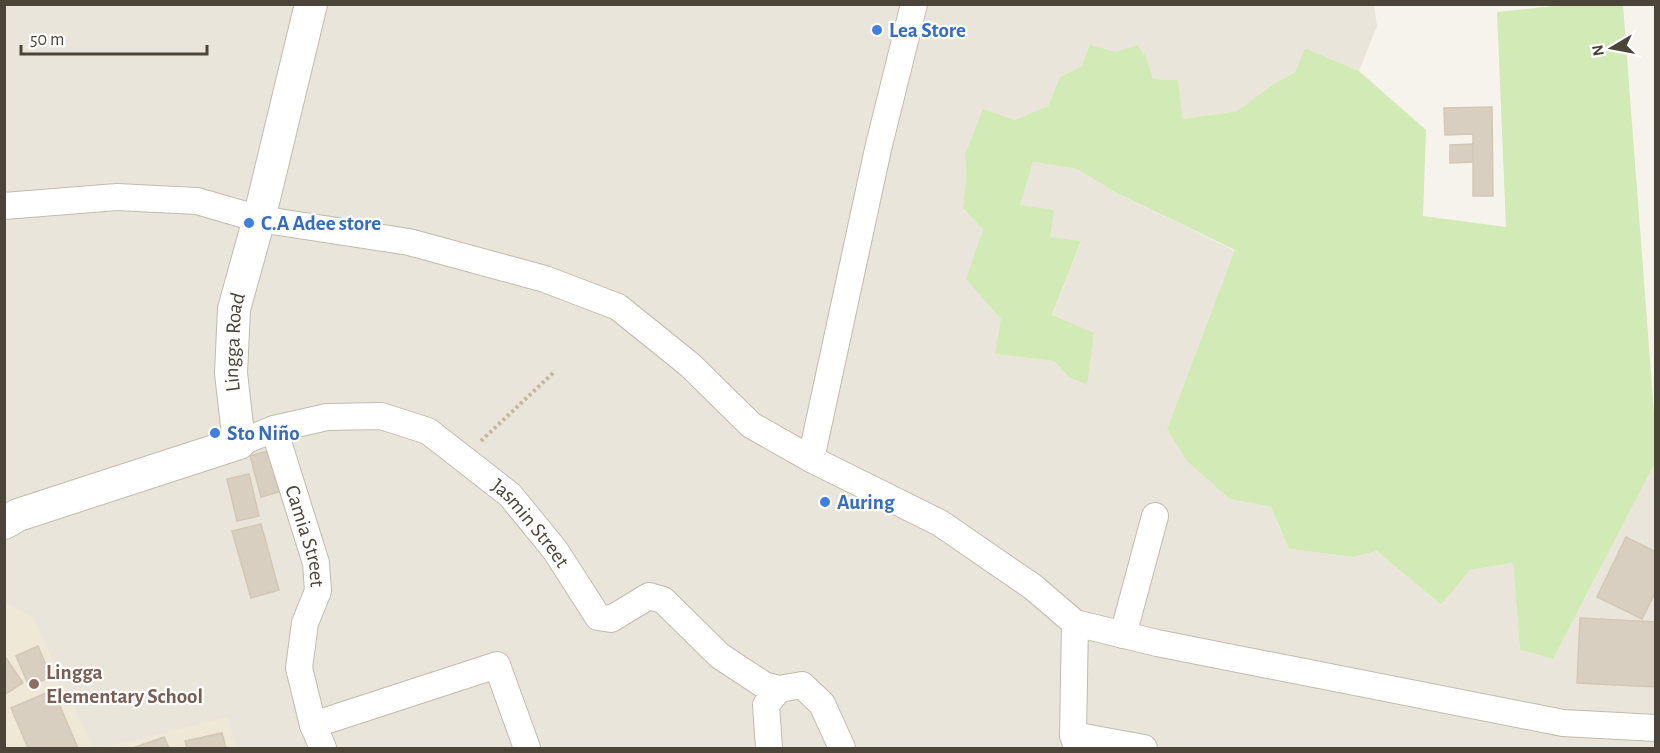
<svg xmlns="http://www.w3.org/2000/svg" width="1660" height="753" font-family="'Alegreya Sans',sans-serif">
<rect width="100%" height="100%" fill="#f6f3ec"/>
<path fill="#eae5da" d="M4,5H1374L1377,26L1359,71L1305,48L1295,72L1272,85L1237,111L1183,119L1178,80L1153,79L1146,56L1137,45L1115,52L1060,77L1048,106L1014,120L965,155L966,179L963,208L983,230L967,279L1002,319L995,354L1054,361L1069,377L1052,316L1081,242L1049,237L1020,205L1033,162L1077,169L1115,192L1235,251L1167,429L1230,499L1271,507L1289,549L1354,557L1377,551L1441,605L1470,570L1513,563L1520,650L1553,659L1655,463V748H5Z"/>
<path fill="#efe8d6" d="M5,602L34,619L93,748H5Z
M227,717L236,748H104Z"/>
<path fill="#d2eab5" d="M1574,4L1623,5L1655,426V463L1553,659L1520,650L1513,563L1470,570L1441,605L1377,551L1354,557L1289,549L1271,507L1230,499L1187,461L1167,429L1235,250L1115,192L1077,169L1033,162L1020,205L1054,210L1050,237L1081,241L1052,315L1094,333L1087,385L1069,377L1054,361L995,354L1001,319L966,279L983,230L963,208L966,179L965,155L983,109L1014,120L1048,106L1060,77L1082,66L1090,45L1115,52L1137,45L1146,56L1153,79L1178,80L1183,119L1237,111L1272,85L1295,72L1305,48L1359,71L1426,130L1423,216L1506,227L1497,12Z"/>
<path fill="#d8cfc1" stroke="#d3c7b4" stroke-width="1.5" d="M1492,107L1493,196H1473V134L1445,135L1444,108Z
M1473,144V162L1450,163V145Z
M271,450L282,491L261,497L250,456Z
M249,474L259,516L237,521L227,479Z
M261,524L279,590L251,598L232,531Z
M1626,537L1656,552V591L1642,619L1597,597Z
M1580,618L1656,622V687L1577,683Z
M38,646L51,677L29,686L16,656Z
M4,655L23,683L4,695Z
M53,690L78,748H28L11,708Z
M222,733L226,748H187L185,741Z
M164,737L169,748H133Z"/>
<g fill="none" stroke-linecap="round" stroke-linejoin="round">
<defs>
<g id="minor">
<path d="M4,206L117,197L197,201L259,219L409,242L545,279L618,307L690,365L751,425L811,459L940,523L1033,587L1075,623L1157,643L1563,723L1656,728"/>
<path id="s1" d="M274,429L316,563L318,591L305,623L299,668L313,725L323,748"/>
<path id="s2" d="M239,443L274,429L327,417L381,416L428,431L510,495L555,550L598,617L611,619L649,596L663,600L720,656L764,685L779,689"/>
<path d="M811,459L878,149L914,4"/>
<path d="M1075,623L1073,735L1077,748"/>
<path d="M1123,635L1155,516"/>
<path d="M313,725L497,665L527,748"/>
<path d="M1073,735L1144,748"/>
<path d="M769,748L766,705L779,689L802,685L822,704L842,748"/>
</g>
<g id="tertiary">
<path id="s3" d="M4,523L18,515L239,443L231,373L234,309L259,219L311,4"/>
</g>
</defs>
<use href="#minor" stroke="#c2bbae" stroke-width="28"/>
<use href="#tertiary" stroke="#c2bbae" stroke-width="34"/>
<path stroke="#c4b79f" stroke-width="4" stroke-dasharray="3 3" stroke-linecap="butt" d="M481,441L553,373"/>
<use href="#minor" stroke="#fff" stroke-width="26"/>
<use href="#tertiary" stroke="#fff" stroke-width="32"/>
</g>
<g fill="#3f7fe0" stroke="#fff" stroke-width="2">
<circle cx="877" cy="30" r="6"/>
<circle cx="249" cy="223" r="6"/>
<circle cx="215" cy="433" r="6"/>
<circle cx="825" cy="502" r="6"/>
</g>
<circle fill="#8d6e63" stroke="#fff" stroke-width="2" cx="34" cy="684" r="6"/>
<g text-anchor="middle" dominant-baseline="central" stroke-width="4.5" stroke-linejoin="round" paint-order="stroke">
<g font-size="21" font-weight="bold" fill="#366cbe" stroke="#fff" text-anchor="start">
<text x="889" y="30">Lea Store</text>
<text x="261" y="223">C.A Adee store</text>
<text x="227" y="433">Sto Niño</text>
<text x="837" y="502">Auring</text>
</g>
<g font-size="21" fill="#4b4439" stroke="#fff">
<text stroke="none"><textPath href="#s3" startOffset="350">Lingga Road</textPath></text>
<text stroke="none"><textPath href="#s2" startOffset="334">Jasmin Street</textPath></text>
<text stroke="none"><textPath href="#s1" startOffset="112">Camia Street</textPath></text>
</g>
<g font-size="21" font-weight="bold" fill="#785e54" stroke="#fff" text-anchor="start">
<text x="46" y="672">Lingga<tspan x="46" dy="24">Elementary School</tspan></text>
</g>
</g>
<rect width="1660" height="753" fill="none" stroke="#4b4439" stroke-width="12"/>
<g transform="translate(1612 48) rotate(260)" stroke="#ffffff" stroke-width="4.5" paint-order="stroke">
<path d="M0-4.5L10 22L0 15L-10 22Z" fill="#4b4439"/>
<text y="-9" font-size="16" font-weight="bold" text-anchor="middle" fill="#4b4439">N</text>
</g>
<path d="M21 45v9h186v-9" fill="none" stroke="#4b4439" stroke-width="3"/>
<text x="30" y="45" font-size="18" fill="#4b4439" stroke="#ffffff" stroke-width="4.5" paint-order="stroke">50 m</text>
</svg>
